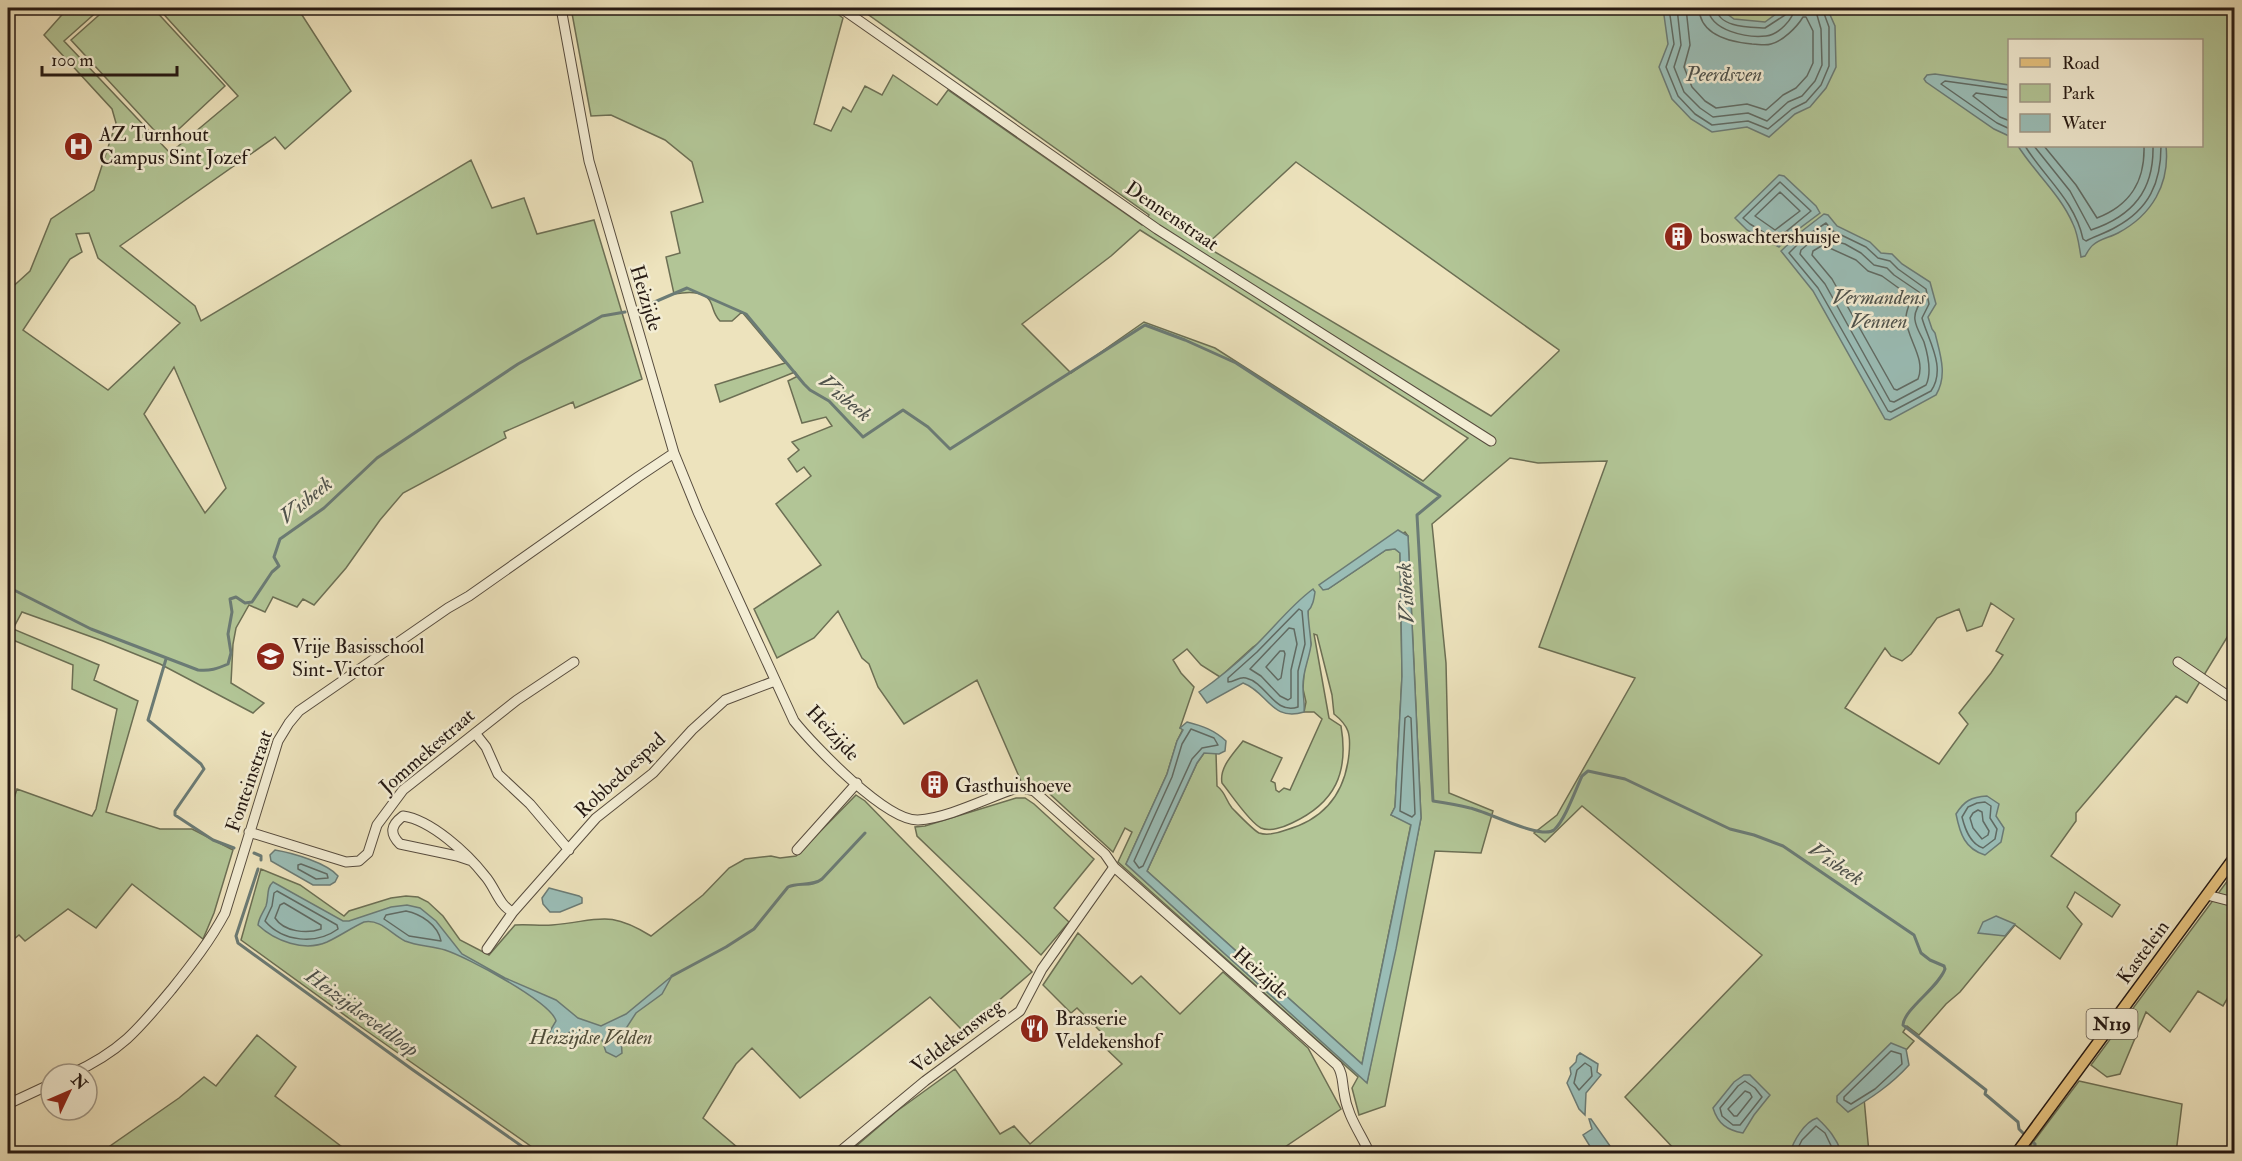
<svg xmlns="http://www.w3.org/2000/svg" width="2242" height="1161" font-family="'IM FELL Double Pica',serif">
<rect width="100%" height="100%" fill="#ede3bd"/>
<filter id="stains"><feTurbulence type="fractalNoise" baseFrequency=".00333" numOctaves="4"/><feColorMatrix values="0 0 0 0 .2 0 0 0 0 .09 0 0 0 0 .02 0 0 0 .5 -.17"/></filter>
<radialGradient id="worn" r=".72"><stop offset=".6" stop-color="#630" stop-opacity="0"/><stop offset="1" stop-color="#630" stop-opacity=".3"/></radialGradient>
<path fill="#b2c596" stroke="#6c6f54" stroke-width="1.5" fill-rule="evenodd" d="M68,8H101L64,41L170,153L238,96L158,8H315L302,15L351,91L285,149L275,137L120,246L195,306L201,321L471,160L492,208L524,198L537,234L594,220L642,379L575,408L573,402L504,432L506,438L403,493L380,520L346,568L314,605L303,599L297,607L273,597L265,612L249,605L236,628L233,644L231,683L264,703L253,713L160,664L103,641L22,612L13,629L99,665L94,680L138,701L106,812L160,829H192L233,850L214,913L203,939L132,884L96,928L68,909L25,941L19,935L8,944L11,950L8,952V817L17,789L92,816L96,809L117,709L72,689L73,665L8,638V291L30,271L51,219L94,190L116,123L112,109L44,35ZM89,233L98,258L180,323L108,390L23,330L70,259L82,252L76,234ZM174,367L226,488L205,513L144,414Z
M107,8H153L225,86L165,142L71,40Z
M571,8H829L843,18L814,124L831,131L843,107L851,112L865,86L882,95L893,75L937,105L948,90L1142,225L1149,215L859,8H2234V626L2187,703L2176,696L2076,813V821L2051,856L2120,905L2112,917L2075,892L2067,907L2082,924L2060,959L2015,925L1960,992L1946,1004L1919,1035L1907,1026L1903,1032L1914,1041L1864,1098L1869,1153H1678L1625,1097L1762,955L1582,806L1545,842L1534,833L1557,815L1635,678L1539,647L1607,461L1538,463L1510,458L1432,524L1446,663L1449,793L1493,811L1481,853L1435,851L1385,1106L1359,1115L1352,1088L1358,1077L1118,862L1132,832L1125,828L1113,852L1040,785L1021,781L977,680L904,724L878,687L869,664L862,658L838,611L814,638L777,658L754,609L821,565L776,504L811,476L804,467L797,472L788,459L799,450L792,442L832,426L826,417L802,423L788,381L798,376L795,372L720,402L715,385L785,363L742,312L732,321H720C714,315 714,310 711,303C706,290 685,292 674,294L666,257L680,253L671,212L703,202L692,162L665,140L611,115L591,116ZM2010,40H2202V146H2010ZM1296,162L1559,350V351L1491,416L1205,246ZM1140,230L1468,438L1423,481L1215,348L1144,322L1071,373L1022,324L1111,256ZM1405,532L1408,536L1421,818L1367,1082L1126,864L1167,774L1177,741L1183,729L1180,728L1194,687L1181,673L1173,660L1187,649L1201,665L1220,677L1253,647L1308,611V630L1311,644L1304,672L1303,689L1306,702L1304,712H1314L1322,719L1290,790L1284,788L1279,792L1276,790L1275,783L1271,781L1282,758L1243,741C1234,753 1219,767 1222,783C1231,794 1249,822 1261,828C1270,832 1284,827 1292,823C1335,803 1349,773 1341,726L1329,718L1314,634L1317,635L1332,695L1334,714C1349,726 1351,734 1349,754C1345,793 1325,819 1286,830C1278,833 1268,836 1259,833C1252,829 1238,814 1232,808C1225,799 1226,793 1217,786L1216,753H1204L1197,763L1147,871L1362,1064L1411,824L1391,815L1395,807L1402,676L1400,553L1395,549L1386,550L1328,589ZM1991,603L2014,619L1996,651L2003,655L1991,673L1959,713L1968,724L1939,764L1845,708L1885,648L1891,656L1902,661L1911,654L1937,618L1959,609L1967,631L1982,626Z
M856,795L865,801L1032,972L963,1031L930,997L800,1098L752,1048L736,1064L703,1118L744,1153L542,1154L361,1027L241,940L261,869L300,885L344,916L349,911L391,898L406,896L418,897L428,902L443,916L460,940L489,955L515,925C527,924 540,926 552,925C599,921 607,909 651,936L703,895L729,868L745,859L771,856L780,858L796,856Z
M1016,798H1025L1034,804L1094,859L1054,908L1069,922L1041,955L917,836L915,827L925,826Z
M2234,872V987L2223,1006L2198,991L2170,1032L2146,1012L2120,1074L2107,1077L2091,1065Z
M1078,933L1132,984L1141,976L1180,1014L1223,972L1308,1048L1341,1109L1276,1153H848L897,1111L955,1069L1000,1134L1014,1126L1030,1144L1122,1064L1098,1041L1104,1035L1077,1008L1071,1013L1043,985Z
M257,1035L296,1067L275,1096L350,1153H100L179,1098L204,1077L216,1086Z
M2079,1081L2182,1104L2176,1153H2025Z"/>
<path fill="#9abdb6" stroke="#6b7b75" stroke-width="1.5" d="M1663,8H1719L1734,19L1765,22L1784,8H1827L1835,26L1836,67L1826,88L1810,107L1795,114L1769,137L1747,127L1712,132L1691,119L1672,99L1659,67L1668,44Z
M1935,74L2009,85V136L1994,129L1926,82L1924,79L1927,75Z
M2018,146H2166C2170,184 2152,215 2118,233C2111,237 2099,239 2093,245C2090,247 2087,253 2085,256L2081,257C2079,246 2078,234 2073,224C2060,194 2035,173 2018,146Z
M1779,175L1784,176L1816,206L1820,213L1788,237L1779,247L1747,230L1735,218Z
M1824,214L1828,215L1837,226L1870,242L1881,253L1892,254L1902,264L1930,282L1936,304L1928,317L1932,329L1935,333C1940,354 1948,375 1936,395L1890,420L1885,419L1813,291L1781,251L1802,231Z
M1398,530L1408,536L1421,818L1396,949L1367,1083L1126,864L1167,774L1177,741L1183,730L1180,728L1187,722C1203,726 1214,730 1226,741L1225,751L1219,754L1204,753L1197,763L1147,871L1362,1064L1411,825L1391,815L1395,807L1402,676L1400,553L1395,549L1386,550L1328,589L1323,590L1319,585Z
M1313,589L1315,592C1314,599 1313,606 1308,611C1308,621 1311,637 1311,645C1309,660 1302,673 1303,688C1303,697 1305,703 1304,712C1271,722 1268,692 1243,683L1207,703L1199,692C1218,679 1236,664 1253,648C1274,628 1290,606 1313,589Z
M1987,796L1999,804L1996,816L2004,828L2001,842L1985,855C1965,849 1960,834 1956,814C1964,801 1971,797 1987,796Z
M275,850C293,853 327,863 338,876L335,882L330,885H313L271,861L270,855Z
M273,882L343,921H349L391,907L407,905L420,908L436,921L462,954L505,978L556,1000L578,1018L601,1026L626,1014L672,976L662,994L636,1013L623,1033L621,1037L622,1053L616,1057L606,1052L601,1037L589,1039L570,1032C563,1035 558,1041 551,1037L550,1031L556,1021C551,1002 467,957 445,950C433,946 417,946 405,941C391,934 381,919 364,922C351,928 340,936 327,942C304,952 275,941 258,925C259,917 263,913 266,906C269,897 266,888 273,882Z
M549,888L579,896L582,898V903L560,912H550L543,904L542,898Z
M1996,916L2015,924L2005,936L1978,933L1983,922Z
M1891,1043L1906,1049L1909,1065C1891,1085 1871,1098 1848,1112L1837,1102V1096Z
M1580,1053L1598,1064L1597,1072L1601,1075L1586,1093L1585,1115L1579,1109L1567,1083L1571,1074L1570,1068L1576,1062L1577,1056Z
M1744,1075H1750L1770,1095L1754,1115L1743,1133C1727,1130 1718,1124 1713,1108L1734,1082Z
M1817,1118C1829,1129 1836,1138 1842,1153H1790C1793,1142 1804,1122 1817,1118Z
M1589,1119H1591L1615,1153H1594L1583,1135L1592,1129Z"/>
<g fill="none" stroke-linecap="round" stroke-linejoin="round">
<path stroke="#606b64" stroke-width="1.5" d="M1669,8L1674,44L1666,67L1678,96L1695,114L1712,125L1748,121L1768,129L1792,109L1806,102L1821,85L1829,66V27L1822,8
M1677,8L1681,45L1674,67L1684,92L1700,108L1713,117L1748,113L1767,121L1788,102L1802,96L1815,81L1822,65L1821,29L1815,8
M1686,8L1690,45L1684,67L1692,87L1705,101L1716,108L1747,104L1766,110L1783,95L1796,88L1807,76L1813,63V31L1806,17H1803C1797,27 1783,41 1771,44C1765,46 1758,44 1752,44C1730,42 1700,35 1699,8
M1708,8C1710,31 1747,38 1766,36C1778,35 1794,19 1794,8
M1716,8C1719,28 1749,27 1765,28L1785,15L1787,8
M2010,90L1945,81L1941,84L1997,123L2010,129
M2010,98L1976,93L1973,96L2000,117L2010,121
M2025,146C2045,178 2075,201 2083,239L2086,241C2095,236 2106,233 2116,227C2149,209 2161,183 2161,146
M2034,146L2070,191L2091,230C2133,216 2154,190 2153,146
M2044,146L2076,185L2097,218C2131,205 2145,181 2144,146
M1780,182L1811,211L1776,240L1750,224L1743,218Z
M1780,192L1800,211L1775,230L1755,216Z
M1826,223L1833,231L1866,247L1878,258L1890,261L1898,269L1926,289L1929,304L1922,318C1928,340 1947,368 1931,391L1891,412L1888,411L1818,288L1789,253L1806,236Z
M1821,233H1824L1834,241L1845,244L1861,253L1874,265L1887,268L1894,275L1919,292C1923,307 1913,308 1915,320C1916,328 1921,335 1924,342C1928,355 1932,373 1926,385L1894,402L1890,401L1825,284L1800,254L1801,250Z
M1823,245L1856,260L1868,271L1882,276L1911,297C1910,305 1905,312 1906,320C1908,340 1926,359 1918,379L1897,390L1894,389L1832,279L1812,255L1813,251Z
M1299,609L1302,611L1305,644L1298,671V707C1274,715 1267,683 1246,678C1239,676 1235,682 1228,682V678L1257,652Z
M1289,628L1294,629L1297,644L1291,670V698L1288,700L1280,696L1261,676L1250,669Z
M1280,651H1284L1285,654L1281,678L1278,680L1266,667Z
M1408,716L1411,718L1415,814L1412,817L1400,811L1405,718Z
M1191,729L1214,738L1218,745L1202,748L1192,759L1143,866L1139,868L1134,861L1172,777L1182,744Z
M1977,803L1985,802L1991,806L1990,818L1997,829L1995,839L1983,848C1970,844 1965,829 1962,817L1968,807Z
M1978,810L1982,812L1983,821L1989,831L1988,835L1982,839L1973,828L1970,818L1973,813Z
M301,864L327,874L328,878L316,879L298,869V865Z
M277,891L337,925L338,929C316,945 283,942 265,921L272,906L274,893Z
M284,903L321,925V929C307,934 284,932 275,918L280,905Z
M406,911C421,914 438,925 441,941L409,936L384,919L386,915Z
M1891,1051L1901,1054L1902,1064L1875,1089L1851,1104L1844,1100V1097Z
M1585,1063L1591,1067L1592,1076L1579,1090L1574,1083L1577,1070Z
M1745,1081L1755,1088L1762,1097L1740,1125H1733L1722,1116L1720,1108L1738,1086Z
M1745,1091L1750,1093L1752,1097L1737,1116H1734L1728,1109Z
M1795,1154L1802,1140L1816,1126L1825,1133L1835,1154"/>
<path stroke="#6b7b75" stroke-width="3" d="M636,310L687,288L746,314L804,384L810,390L829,401L863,437L903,410L928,427L950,449L1145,325L1185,340L1236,363L1440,496L1417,515L1433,801C1446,803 1458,805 1470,808C1486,811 1541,840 1554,830C1565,820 1575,791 1582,776L1588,771L1625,779L1730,829L1754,835L1783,846L1914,935L1921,953L1930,960L1944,966L1945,969C1938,988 1904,1009 1903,1025L1986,1090L1985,1094L2018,1122L2019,1129L2025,1135
M8,587L91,629L198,670C210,671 217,669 228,664L231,653L228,634L232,612L230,599L236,597L245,603L252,602L272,572L279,566L274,557L280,539L324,508L377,458L518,364L602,316L625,312
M166,659L148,720L201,764L204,769L175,811V815L213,840L234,848
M254,853L261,856V860
M258,869L236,936L238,943L413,1070L533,1154
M672,976L726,947L754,929L788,887C798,882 812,887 822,879L865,833
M2030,1140L2035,1144V1154"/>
<defs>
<path id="minor" d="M561,8L589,161L674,453L698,512L794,721C814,746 886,821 918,820C949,818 989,797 1019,787L1034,791L1105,854L1114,867L1337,1065C1343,1073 1342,1082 1344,1092C1347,1116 1360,1132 1370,1154
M841,8L1157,229L1491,441
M2178,662L2234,700
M475,733L486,747L498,774L530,804L569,850
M249,832L346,862L359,861L368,853L377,825L403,790L517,700L574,662
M797,850L857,783
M472,861L457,856L400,844C389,833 391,825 403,816C431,820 467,853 485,876C495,887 499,906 513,912
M2207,895L2234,902
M487,949L513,912L596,818L653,773L692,730L725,700L775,681
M71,1074C121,1051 138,1030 172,989C192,964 210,941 225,913L278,741L289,723L299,711L448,608L469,596L638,477L674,453
M8,1104L51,1084
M837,1154L925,1081L1020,1011L1042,969L1114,867"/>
<path id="major" d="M2016,1154L2234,858"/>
</defs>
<use href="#minor" stroke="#574c3e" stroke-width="11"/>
<use href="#major" stroke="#251913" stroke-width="13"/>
<use href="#minor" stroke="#f3edd4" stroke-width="9"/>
<use href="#major" stroke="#e6c27e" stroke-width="10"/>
</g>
<defs>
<symbol id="hospital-disc" viewBox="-11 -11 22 22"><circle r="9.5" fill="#8f2418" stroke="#f3edd4"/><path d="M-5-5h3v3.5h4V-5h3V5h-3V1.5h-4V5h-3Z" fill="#fff"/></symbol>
<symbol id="building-disc" viewBox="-11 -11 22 22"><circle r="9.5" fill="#8f2418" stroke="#f3edd4"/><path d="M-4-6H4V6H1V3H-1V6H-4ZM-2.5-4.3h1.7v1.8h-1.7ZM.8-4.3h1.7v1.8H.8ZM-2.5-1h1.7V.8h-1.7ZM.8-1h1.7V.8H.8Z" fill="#fff"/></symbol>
<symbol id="school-disc" viewBox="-11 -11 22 22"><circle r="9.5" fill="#8f2418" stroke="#f3edd4"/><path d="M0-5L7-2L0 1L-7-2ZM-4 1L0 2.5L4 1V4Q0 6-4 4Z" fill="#fff"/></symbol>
<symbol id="restaurant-disc" viewBox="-11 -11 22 22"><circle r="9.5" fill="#8f2418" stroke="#f3edd4"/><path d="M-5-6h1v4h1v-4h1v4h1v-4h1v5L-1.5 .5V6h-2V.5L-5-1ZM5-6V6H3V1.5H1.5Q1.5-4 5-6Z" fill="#fff"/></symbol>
</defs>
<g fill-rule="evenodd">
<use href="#hospital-disc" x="62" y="130" width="33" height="33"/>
<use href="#building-disc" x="1662" y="220" width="33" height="33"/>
<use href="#school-disc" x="254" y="640" width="33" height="33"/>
<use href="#building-disc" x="918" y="768" width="33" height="33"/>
<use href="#restaurant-disc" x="1018" y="1012" width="33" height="33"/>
</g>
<g text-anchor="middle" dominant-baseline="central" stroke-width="5" stroke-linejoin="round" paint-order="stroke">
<rect fill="#f3edd4" stroke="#63594d" stroke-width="1.5" x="2086.5" y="1009" width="51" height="30" rx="4.5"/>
<g font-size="18" font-weight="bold" fill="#251913">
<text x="2112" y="1024">N119</text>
</g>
<g font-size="20" fill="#251913" stroke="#f3edd4" text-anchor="start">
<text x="99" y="134">AZ Turnhout<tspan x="99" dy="23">Campus Sint Jozef</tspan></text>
<text x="1700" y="236">boswachtershuisje</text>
<text x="292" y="646">Vrije Basisschool<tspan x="292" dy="23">Sint-Victor</tspan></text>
<text x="955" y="785">Gasthuishoeve</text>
<text x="1055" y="1018">Brasserie<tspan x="1055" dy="23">Veldekenshof</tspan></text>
</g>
<g font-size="20" fill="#251913" stroke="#f3edd4">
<text transform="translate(1172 216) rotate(34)">Dennenstraat</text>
<text transform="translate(646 298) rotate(73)">Heizijde</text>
<text transform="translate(833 733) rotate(47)">Heizijde</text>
<text transform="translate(427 751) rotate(-41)">Jommekestraat</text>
<text transform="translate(620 775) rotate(-43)">Robbedoespad</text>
<text transform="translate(249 781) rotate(-71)">Fonteinstraat</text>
<text transform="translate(2143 952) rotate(-54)">Kastelein</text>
<text transform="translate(1261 973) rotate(42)">Heizijde</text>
<text transform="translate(957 1036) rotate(-37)">Veldekensweg</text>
</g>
<g font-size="20" font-style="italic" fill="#4f4d3a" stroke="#f3edd4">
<text x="591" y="1037">Heizijdse Velden</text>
</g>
<g font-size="21" font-style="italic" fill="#4e524c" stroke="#f3edd4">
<text x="1724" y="74">Peerdsven</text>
<text x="1879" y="297">Vermandens<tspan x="1879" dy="24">Vennen</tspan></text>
<text transform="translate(845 398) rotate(40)">Visbeek</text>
<text transform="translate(306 500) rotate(-39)">Visbeek</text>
<text transform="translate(1406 593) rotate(-93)">Visbeek</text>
<text transform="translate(1836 864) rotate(34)">Visbeek</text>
<text transform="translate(362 1013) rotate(36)">Heizijdseveldloop</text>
</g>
</g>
<rect width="2242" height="1161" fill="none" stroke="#ede3bd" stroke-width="30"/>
<rect x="9" y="9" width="2224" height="1143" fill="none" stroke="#251913" stroke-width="3"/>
<rect x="15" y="15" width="2212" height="1131" fill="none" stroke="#251913" stroke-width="1.5"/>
<rect x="2008" y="39" width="195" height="108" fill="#f3edd4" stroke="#a19887" stroke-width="1.5"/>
<rect x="2020" y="58" width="30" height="9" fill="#e6c27e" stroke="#a19887" stroke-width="1.5"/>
<text x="2062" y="69" font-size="18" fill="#251913">Road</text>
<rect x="2020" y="84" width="30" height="18" fill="#b2c596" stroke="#a19887" stroke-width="1.5"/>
<text x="2062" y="99" font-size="18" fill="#251913">Park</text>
<rect x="2020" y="114" width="30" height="18" fill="#9abdb6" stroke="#a19887" stroke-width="1.5"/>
<text x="2062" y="129" font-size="18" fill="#251913">Water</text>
<g transform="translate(69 1092) rotate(46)"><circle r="28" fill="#f3edd4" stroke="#a19887" stroke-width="1.5"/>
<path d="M0-4.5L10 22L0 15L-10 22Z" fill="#8f2418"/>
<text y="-9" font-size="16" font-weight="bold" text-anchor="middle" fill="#251913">N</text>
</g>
<path d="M42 66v9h135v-9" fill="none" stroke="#251913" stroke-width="3"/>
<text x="51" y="66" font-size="18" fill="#251913" stroke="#f3edd4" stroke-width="4.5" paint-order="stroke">100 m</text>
<rect width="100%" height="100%" filter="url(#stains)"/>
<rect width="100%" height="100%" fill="url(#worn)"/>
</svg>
